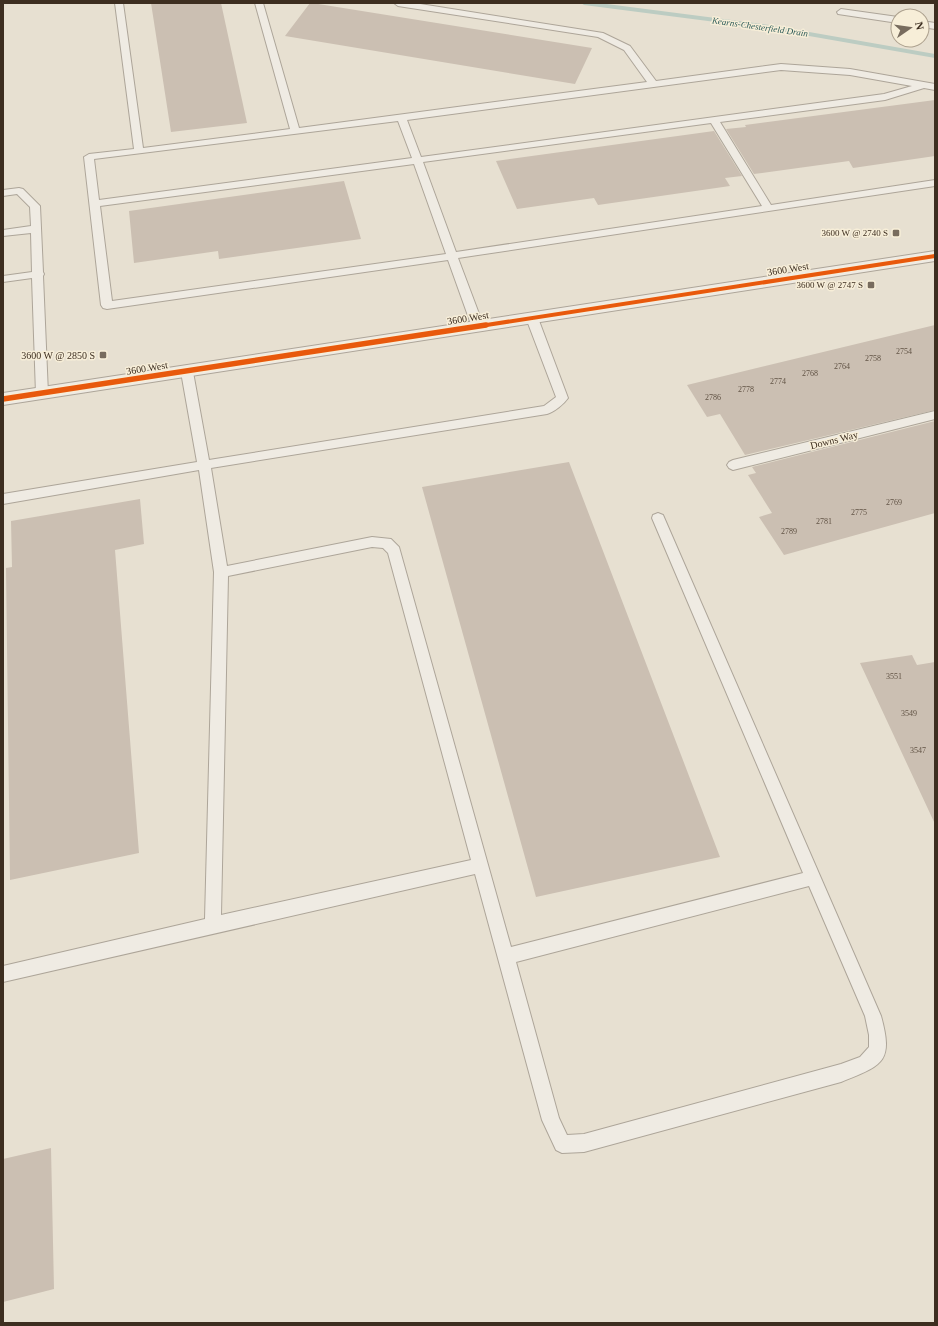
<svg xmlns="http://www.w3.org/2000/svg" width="938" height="1326" font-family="'Times New Roman',serif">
<rect width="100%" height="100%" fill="#e7e0d1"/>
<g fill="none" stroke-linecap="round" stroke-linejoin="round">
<path fill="#bcccc2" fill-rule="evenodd" d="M581,3H599L769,25L935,54V58L769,29L584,5Z"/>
</g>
<path fill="#cbbfb2" d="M151,3H221L247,123L171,132Z
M310,3H312L592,48L575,84L285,36Z
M935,100V156L853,168L849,161L754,174L726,129L746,127L745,125Z
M714,131L742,176L725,178L730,186L598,205L594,198L517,209L496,161Z
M344,181L361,239L219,259L218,251L134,263L129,211Z
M935,325V410L745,455L720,414L707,417L687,385Z
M935,421V513L784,555L759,517L772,513L748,475L756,473L752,467Z
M569,462L720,857L536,897L422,487Z
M140,499L144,544L115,550L139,853L10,880L6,568L12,567L11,521Z
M912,655L917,665L935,662V824L860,663Z
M51,1148L54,1289L3,1302V1159Z"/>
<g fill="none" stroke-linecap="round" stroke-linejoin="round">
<defs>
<path id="service" d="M115,3H123L143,148L290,129L255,3H263L299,128L647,82L624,50L598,37L398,6L394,3H414L603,33L630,46L656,81L781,64L850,69L935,84V90L924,88L885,100L720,122L771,205L935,180V186L458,258L484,327L482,330H474L472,327L448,260L107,309L103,308L101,305L84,157L89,154L134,149ZM781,70L850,75L912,86L884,94L421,157L407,120ZM398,121L412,158L99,200L94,159ZM711,123L762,206L456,252L423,162ZM414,164L446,254L112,301L100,206Z
M841,9L898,17V23L838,14L837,12Z
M922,21L935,23V29L922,27Z
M19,188L23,189L40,206L43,272L44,274L43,276L48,394L46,397H38L36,394L32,278L3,282V276L32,272L31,233L3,236V230L31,226L30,207L17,194L3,196V190Z
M532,314L536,315L538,318L568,398C564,404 554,412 547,414L211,468L227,566L372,537L391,539L399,547L511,947L803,873L652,518L653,515L658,513L663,515L881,1016C894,1063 882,1065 841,1082L584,1152L562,1153L556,1150L542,1120L475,874L3,982V966L205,919L214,572L199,470L3,504V494L197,462L181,372L183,369H191L193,372L209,460L544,406L556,397L526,318L528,315ZM372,547L383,548L388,553L471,860L221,915L228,576ZM809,886L865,1016L869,1035V1047L860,1057L841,1064L584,1134L567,1135L559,1118L516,962Z
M935,411V419L733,470L729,468L727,465L729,462L733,460Z"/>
<path id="tertiary" d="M935,251V261L3,405V393Z"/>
</defs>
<use href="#service" stroke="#ada599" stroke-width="2"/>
<use href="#tertiary" stroke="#ada599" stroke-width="2"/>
<use href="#service" fill="#efebe3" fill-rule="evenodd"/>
<use href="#tertiary" fill="#efebe3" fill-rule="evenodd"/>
<defs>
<path id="cycleway-far1" d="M480,326L935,256"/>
<path id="cycleway" d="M3,399L486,325"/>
</defs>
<use href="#cycleway-far1" stroke="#f7eed8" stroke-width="5.5"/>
<use href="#cycleway" stroke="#f7eed8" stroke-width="8"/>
<use href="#cycleway-far1" stroke="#e8590c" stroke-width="4"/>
<use href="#cycleway" stroke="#e8590c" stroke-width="5.5"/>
</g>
<g fill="#786c5e" stroke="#f7eed8" stroke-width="1.5">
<rect x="892" y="229" width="8" height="8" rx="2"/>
<rect x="867" y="281" width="8" height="8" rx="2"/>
<rect x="99" y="351" width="8" height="8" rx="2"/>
</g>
<g text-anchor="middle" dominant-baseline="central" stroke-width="3" stroke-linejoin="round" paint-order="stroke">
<g font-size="8" fill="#605244">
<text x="904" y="351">2754</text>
<text x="873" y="358">2758</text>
<text x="842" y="366">2764</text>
<text x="810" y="373">2768</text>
<text x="778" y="381">2774</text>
<text x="746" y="389">2778</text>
<text x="713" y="397">2786</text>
<text x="894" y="502">2769</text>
<text x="859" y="512">2775</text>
<text x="824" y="521">2781</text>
<text x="789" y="531">2789</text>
<text x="894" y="676">3551</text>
<text x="909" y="713">3549</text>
<text x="918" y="750">3547</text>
</g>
<g font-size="9" font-style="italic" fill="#2f5d5a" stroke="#f7eed8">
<text transform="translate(760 27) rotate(8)">Kearns-Chesterfield Drain</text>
</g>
<g font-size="9" fill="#3d2e20" stroke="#f7eed8" text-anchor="end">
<text x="888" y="233">3600 W @ 2740 S</text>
<text x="863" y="285">3600 W @ 2747 S</text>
</g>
<g font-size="10" fill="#3d2e20" stroke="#f7eed8">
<text transform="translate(788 269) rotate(-9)">3600 West</text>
<text transform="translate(468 318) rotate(-9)">3600 West</text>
<text transform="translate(147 368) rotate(-9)">3600 West</text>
<text transform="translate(834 440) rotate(-14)">Downs Way</text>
</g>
<g font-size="10" fill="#3d2e20" stroke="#f7eed8" text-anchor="end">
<text x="95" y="355">3600 W @ 2850 S</text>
</g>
</g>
<rect width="938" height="1326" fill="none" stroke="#3d2e20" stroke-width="8"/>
<g transform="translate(910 28) rotate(77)"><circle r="19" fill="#f7eed8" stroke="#ada18e"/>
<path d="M0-3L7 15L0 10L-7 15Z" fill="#786c5e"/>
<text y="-6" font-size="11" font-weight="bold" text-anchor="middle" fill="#3d2e20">N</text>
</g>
</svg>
